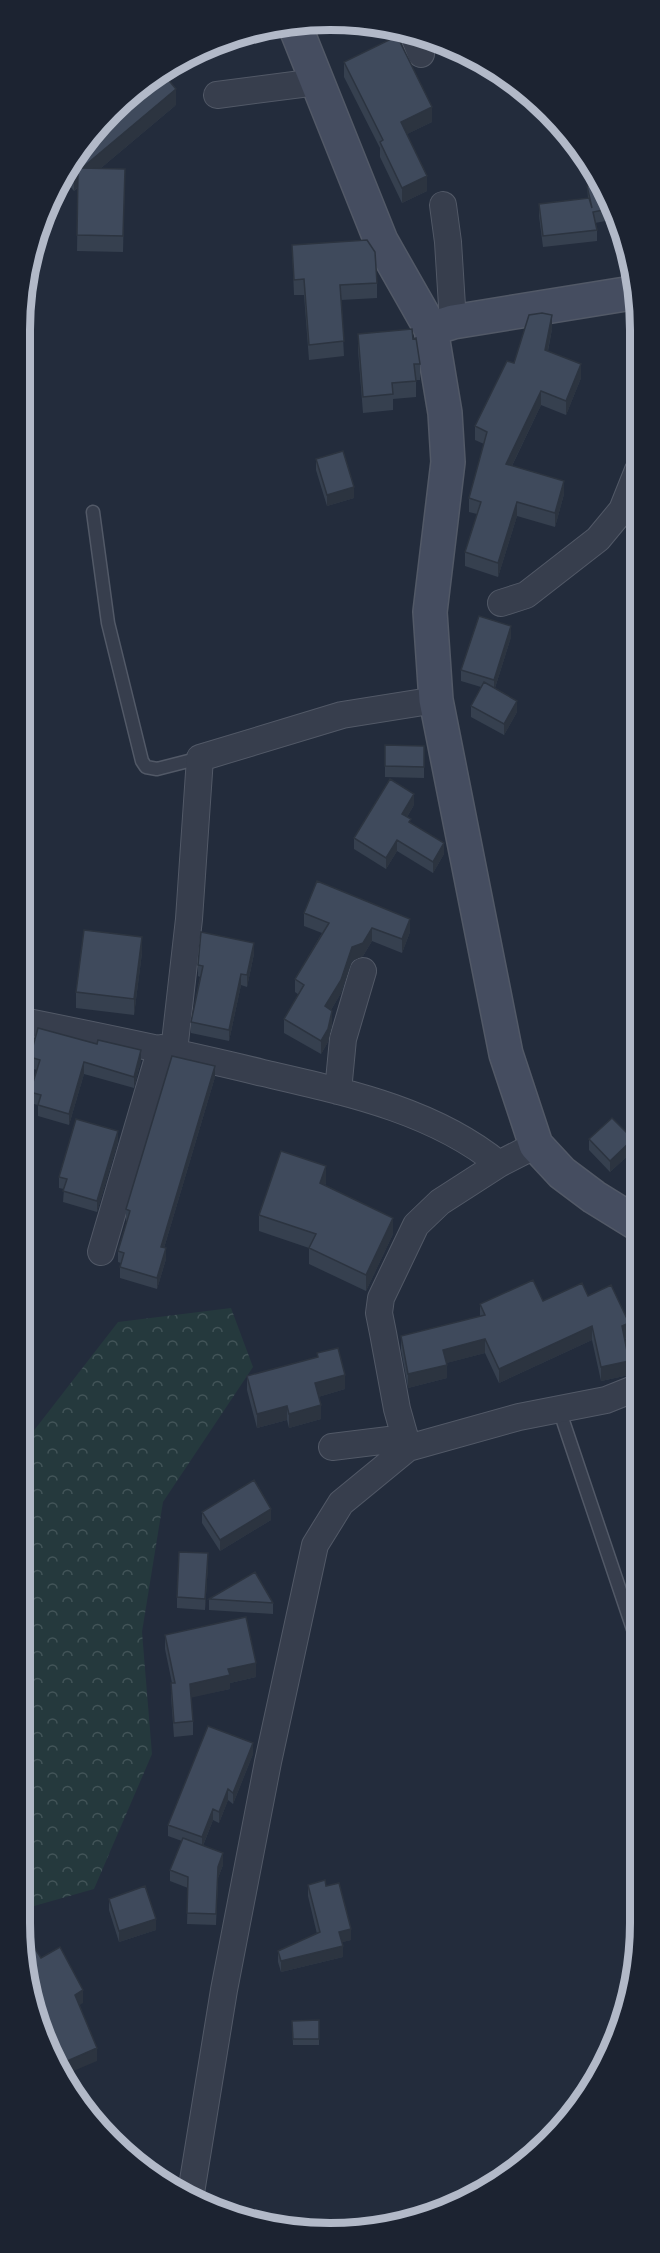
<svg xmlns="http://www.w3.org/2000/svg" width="660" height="2253" font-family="Roboto,sans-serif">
<defs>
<pattern id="forest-crowns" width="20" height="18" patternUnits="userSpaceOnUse" patternTransform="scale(1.5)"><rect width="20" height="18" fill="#25393d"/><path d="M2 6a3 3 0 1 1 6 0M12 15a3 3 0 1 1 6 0" fill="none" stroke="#425458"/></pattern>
</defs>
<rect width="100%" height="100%" fill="#232c3c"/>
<path fill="url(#forest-crowns)" d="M231,1308L253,1367L163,1502L142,1632L152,1754L94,1889L20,1910L21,1438L32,1433L118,1322Z"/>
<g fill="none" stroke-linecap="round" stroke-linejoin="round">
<defs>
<path id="lane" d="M93,512L108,623L142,761L146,767L157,769L200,758
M559,1409L635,1635
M74,2092L112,2139"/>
<path id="street" d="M413,34L421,54
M217,95L317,82
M443,205L448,242L453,322
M501,603L526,595L598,539L622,510L638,470
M23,1021C103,1037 183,1053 263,1073C345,1092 433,1110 499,1164
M174,1051L189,919L200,758L342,715L436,700
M338,1091L343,1039L363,971
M101,1252L161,1048
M332,1447L405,1438
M408,1448L397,1409L383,1333L379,1313L381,1298L416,1225L440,1202L499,1164L536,1145
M190,2199L224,1990L268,1762L315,1545L341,1503L408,1448L519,1417L606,1400L636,1388"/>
<path id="secondary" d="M295,26L381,241L431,329L445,413L448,462L430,612L436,700L506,1054L536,1145L562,1173L594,1197L636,1223
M431,329L453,322L638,292"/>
</defs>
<use href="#lane" stroke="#525967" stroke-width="15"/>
<use href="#street" stroke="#525967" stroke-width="28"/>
<use href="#secondary" stroke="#525967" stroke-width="36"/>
<use href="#lane" stroke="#373e4d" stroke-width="12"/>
<use href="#street" stroke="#373e4d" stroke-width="26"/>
<use href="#secondary" stroke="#454d60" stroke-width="33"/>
</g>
<path fill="#36404f" d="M344,62L432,122L407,134L427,191L402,203L380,157V148L344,77Z
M176,105L101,168L125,169L123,252L77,251L78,188L74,191L63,178L72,158Z
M587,186L609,193L616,219L595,223L597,230V241L543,247L539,216V204L588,198Z
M292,245L377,283V298L341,300L344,356L309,360L304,295H294Z
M552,329L548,351L581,378L566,415L541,405L512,466L564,494L555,527L517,516L498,577L465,566V552L477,514L469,512V498L484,444L475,440V426L514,363Z
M358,334L413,339L420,364V380H416V397L393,399V410L363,413L358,350Z
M316,459L354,498L327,506L316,470Z
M511,637L495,688L517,712L504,735L471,717V706L481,687L461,681V670Z
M385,745L424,746V778L385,777Z
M414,805L407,817L411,823L444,854L433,873L397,851L386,869L354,849V838Z
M304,913L410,932L402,953L372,941L363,956L352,961L341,993L331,1010L332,1024L328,1042L321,1054L284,1033V1019L299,995L295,992V979L322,933L304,926Z
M142,953L134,1015L76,1008V992Z
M254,954L247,987L241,985L229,1041L191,1033V1022L200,977L198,976V965Z
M30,1057L141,1061L134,1088L84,1074L69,1125L38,1116V1105L30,1103V1092L37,1070L30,1068Z
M215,1077L164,1248L166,1259L157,1289L120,1278V1267L121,1263L118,1262V1251L127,1221H126V1209Z
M589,1139L633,1151L610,1172L589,1150Z
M118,1142L97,1212L63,1202L64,1189L59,1188V1177Z
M326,1182L325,1186L393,1234L366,1291L309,1264V1248L259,1231V1215Z
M588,1296L629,1337L625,1339L629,1375L601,1381L592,1340L499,1383L485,1353L446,1363L447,1378L408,1388L401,1350V1336L480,1316V1304L543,1301Z
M317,1353L345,1389L318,1397L321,1419L289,1428L287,1420L257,1428L247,1390V1376L317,1357Z
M202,1512L271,1520L220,1551L202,1523Z
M208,1565L205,1610L177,1608V1597Z
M209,1599L273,1603V1614L209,1610Z
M165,1635L256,1677L230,1683V1689L191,1697L193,1721V1735L174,1737L171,1697V1683H172L165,1649Z
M253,1754L233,1804L228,1800L219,1823L213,1820L203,1846L223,1865L218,1878L216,1925L187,1924L188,1888L170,1881V1870L182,1841L168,1836V1825Z
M308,1885L326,1886L351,1940L342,1942L343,1957L281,1972L278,1962V1951L317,1934L308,1896Z
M109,1899L156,1930L119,1942L109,1910Z
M319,2020V2045H293L292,2021Z"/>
<path fill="#2c3440" d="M176,89V105L82,184V168Z
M432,107V122L401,137V122Z
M78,172V187L74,191V175Z
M427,176V191L402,203V188Z
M552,315V329L545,364V350Z
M581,364V378L566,415V401Z
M541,391V405L506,478V464Z
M564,481V494L555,527V513Z
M354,487V498L327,506V495Z
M517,502V516L498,577V563Z
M511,626V637L494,691V680Z
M517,701V712L504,735V724Z
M414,794V805L402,825V814Z
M397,840V851L386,869V858Z
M444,843V854L433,873V862Z
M410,919V932L402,953V939Z
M372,928V941L363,956L352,961L341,993L325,1020V1006L352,947Z
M142,937V953L134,1015V999Z
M254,943V954L247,987V975Z
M241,974V985L229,1041V1030Z
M332,1011V1024L328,1042L321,1054V1041Z
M141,1050V1061L134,1088V1077Z
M84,1062V1074L69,1125V1114Z
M215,1066V1077L161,1258V1247Z
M118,1131V1142L97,1212V1201Z
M633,1139V1151L610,1172V1161Z
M326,1166V1182L320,1199V1183Z
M393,1218V1234L366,1291V1275Z
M166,1248V1259L157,1289V1278Z
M629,1323V1337L622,1340V1326Z
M592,1326V1340L499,1383V1369Z
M485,1339V1353L443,1364V1350Z
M629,1361V1375L601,1381V1367Z
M447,1365V1378L408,1388V1374Z
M345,1375V1389L315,1398V1383Z
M321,1405V1419L289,1428V1414Z
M287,1406V1420L257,1428V1414Z
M271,1509V1520L220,1551V1540Z
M208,1553V1565L205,1610V1599Z
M256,1663V1677L230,1683V1689L190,1698V1684L228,1669Z
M253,1743V1754L233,1804V1793Z
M228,1789V1800L219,1823V1812Z
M213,1809V1820L202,1848V1837Z
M223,1853V1865L218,1878L216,1925L218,1867Z
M156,1919V1930L119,1942V1931Z
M351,1929V1940L339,1943V1932Z
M343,1946V1957L281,1972V1961Z
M83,1990V2003L75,2008V1995Z
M97,2048V2061L64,2075L58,2065Z"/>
<path fill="#3f4a5c" stroke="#2c3440" stroke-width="1.5" d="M397,36L432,107L401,122L427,176L402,188L380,142L383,140L344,62Z
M161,71L176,89L82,168L125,169L123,236L77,235L78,172L74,175L68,168L72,158L157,72Z
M602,183L609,193L613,208L593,212L597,230L543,236L539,204L589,198L592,208L587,186Z
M367,240L375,252L377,283L340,285L344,341L309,345L304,279L294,280L292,245Z
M542,313L552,315L545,350L581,364L566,401L541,391L506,464L564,481L555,513L517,502L498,563L465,552L481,502L469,498L487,432L475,426L507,361L514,363L529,315Z
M412,329L413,339L416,338L420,364H414L416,381L392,383L393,394L363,397L358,334Z
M343,451L354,487L327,495L316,459Z
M479,616L511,626L494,680L461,670Z
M484,682L517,701L504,724L471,706Z
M385,745L424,746V767L385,766Z
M390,779L414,794L402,814L411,819L409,822L444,843L433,862L397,840L386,858L354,838Z
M317,881L410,919L402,939L372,928L363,943L352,947L341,980L325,1006L332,1011L328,1029L321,1041L284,1019L304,985L295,979L329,923L304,913Z
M84,930L142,937L134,999L76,992Z
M201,932L254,943L247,975L241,974L229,1030L191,1022L203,966L198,965Z
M38,1028L97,1044L98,1040L141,1050L134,1077L84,1062L69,1114L38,1105L41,1095L30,1092L40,1060L30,1057Z
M172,1056L215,1066L161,1247L166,1248L157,1278L120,1267L124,1253L118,1251L130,1211L126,1209Z
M612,1118L633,1139L610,1161L589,1139Z
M76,1119L118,1131L97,1201L63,1191L67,1179L59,1177Z
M281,1151L326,1166L320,1183L393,1218L366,1275L309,1248L316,1234L259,1215Z
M533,1280L543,1301L582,1283L588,1296L611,1285L629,1323L622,1326L629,1361L601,1367L592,1326L499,1369L485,1339L443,1350L447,1365L408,1374L401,1336L485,1315L480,1304Z
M338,1348L345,1375L315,1383L321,1405L289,1414L287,1406L257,1414L247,1376L318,1357L317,1353Z
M254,1480L271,1509L220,1540L202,1512Z
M179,1552L208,1553L205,1599L177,1597Z
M255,1572L273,1603L209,1599Z
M246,1617L256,1663L228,1669L230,1675L190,1684L193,1721L174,1723L171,1683H175L165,1635Z
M208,1726L253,1743L233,1793L228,1789L219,1812L213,1809L202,1837L168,1825Z
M183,1838L223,1853L218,1867L216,1914L187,1913L188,1877L170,1870Z
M325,1880L326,1886L339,1883L351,1929L339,1932L343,1946L281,1961L278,1951L320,1932L308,1885Z
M145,1886L156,1919L119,1931L109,1899Z
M32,1944L41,1958L60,1947L83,1990L75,1995L97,2048L58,2065L43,2042L25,1949Z
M319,2020V2039H293L292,2021Z"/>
<path d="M0 0H660V2253H0ZM330 30H330A300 300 0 0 1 630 330V1923A300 300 0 0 1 330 2223H330A300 300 0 0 1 30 1923V330A300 300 0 0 1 330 30Z" fill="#1c2331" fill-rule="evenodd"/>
<path fill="none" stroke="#b2b9c8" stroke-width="8" d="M330 30H330A300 300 0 0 1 630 330V1923A300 300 0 0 1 330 2223H330A300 300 0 0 1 30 1923V330A300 300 0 0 1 330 30Z"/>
</svg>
